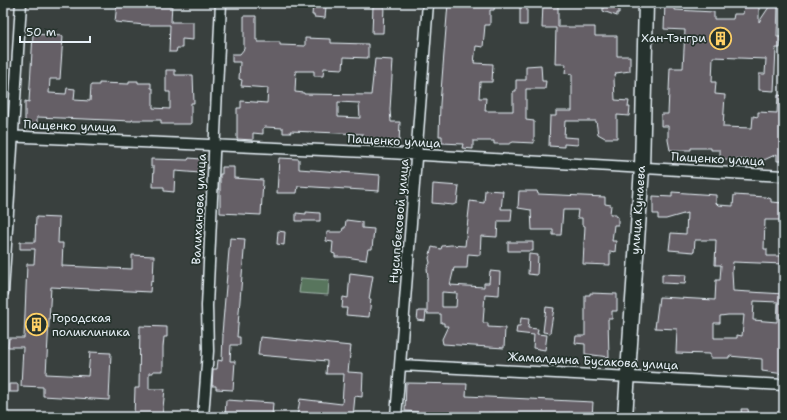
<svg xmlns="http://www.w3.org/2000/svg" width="787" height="420" font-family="'Shantell Sans',sans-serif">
<rect width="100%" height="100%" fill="#39403e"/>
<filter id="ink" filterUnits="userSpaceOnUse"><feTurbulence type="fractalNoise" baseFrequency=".025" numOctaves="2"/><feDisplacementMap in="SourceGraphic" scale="8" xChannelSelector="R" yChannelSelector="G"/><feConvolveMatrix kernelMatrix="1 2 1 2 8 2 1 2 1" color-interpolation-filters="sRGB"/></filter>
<g filter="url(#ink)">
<path fill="#58755d" stroke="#a0b3aa" d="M301,278L329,280L328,295L299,293Z"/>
<path fill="#655e66" stroke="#e8f1f8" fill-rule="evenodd" d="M117,3H172L171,22H193V40L182,39V48H177L176,52H169L170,25H145L115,22Z
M313,3H320V6H326L325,18L314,17V15H312Z
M448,3H495L494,10H490V25H485L483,47L476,46L474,63L493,64L492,82H480L479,98H486L485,111H513V91H516V80H526V66L541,65L542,81H546L545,89H526V120L534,121V143L513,142L509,144H494V141H473V149L462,148L463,144L442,143V136H439L440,104Z
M543,3H558V27H595V36H617V56H630V71L616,73L614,79L615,100L629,101L628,107H630L629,116L617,115V138H605L598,134L596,121H565L564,137L578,138V145L564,144V147L549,146L550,116H556V111H572V74L565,73L566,64H555L556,28H542Z
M603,3H619V13H617V16L603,11Z
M665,3H675V10L714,12V19H733L734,14H743L744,5L746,3H759V22L771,4L778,3L777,37H781L780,48H776L774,91L759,90V74H765L766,59L713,57L712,82H716L715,94L725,95L723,127L752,128L753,116L758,117V112L777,113L778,95L784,96V161H777V154L764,160L720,159V150H711V148H691V150H670L668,140V126H661V114H668L670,68H683L685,30L664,29Z
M520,5H527V25H520Z
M373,6H384L383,33H372Z
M244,16H256V40H258V42H280V45L305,46V38L331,39V43L368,44V58L344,57L343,69L324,68L323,76H314V71H296L295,92L304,93V94L371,95L375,59L393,60L390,110L391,122H400L399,144L371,143V141L363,140V134L290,131L291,133H283V128L265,127L263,128V134L253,133V140L237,139V108H241V101L267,103L268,88L241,86L242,80L239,79L240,62H232V54H240L244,49ZM338,102L359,103L360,118L338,117Z
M33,34L63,36L60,79H50L49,93L66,94L67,88L75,89L74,100L90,101L91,85H99V83L129,84V81H138V83H151V88H153V108L170,109V92H166V70H175V75H193L194,103H191V124H161V120H132V121L37,117V124H25V101L29,102Z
M189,158L201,159L200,173L175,171L174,192L164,191V187H153L154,167H151V159L188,160Z
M279,158L299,159V169L380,175L379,191L298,186L297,193H277Z
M222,167H234V178L263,180L261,215L220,213V174H222Z
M433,184L459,186L457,203L453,205L432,203Z
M485,190L503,191L501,209H512L511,221H498L497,237L481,236L480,255L468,254L467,268H454L450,285L484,287V283H489L490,271L500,272L499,295L485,294L483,323H488V327L505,328L504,348L443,344L442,339L448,326H444V323H441V314H427V278H428L427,268L430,263L429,258L432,247L441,249L442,246L451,245L465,246L470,201L484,203ZM442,292L457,293L456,307H442Z
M519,191H537L538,194L605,197V204L611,205L610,214H616V216L618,217V225H614L612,241H616L615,252L610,251V265L583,264L585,226L582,225V218H577L578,210H563L561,235H553V230H532L531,210L518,208Z
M672,192L716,195V203L718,205L733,206L734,195L766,197L771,199V202L784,203V220H765L764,249H767V256H784V264L733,262L732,271L733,291L784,294V374L762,371V359L729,356V358H710V354L676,353L677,329L655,328L659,297L715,300L716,280H720L721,265H715L716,240H695L694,252L669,250L671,233L686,234L687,213L666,219H658V214H653V196L672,197ZM754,301L778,302L777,322L753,320ZM728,315H744L742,336L737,335V338H714V323H720V316Z
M306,212L320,213V221H296V213L306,214Z
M36,217L59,218L58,243H63L62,266L132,269V255L154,256L153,281L151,280L150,292L51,287L46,374L88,376L90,352L111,353L109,400L43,396V387L21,386L23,347H8L9,338H24L27,264H34L35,249H20V242H35Z
M346,220L362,222V228L374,229L372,249H368L366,260L346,257H335V254L332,253L333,242L326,241L327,232H342L343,228H345Z
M278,231L285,232L284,245L277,244Z
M230,238L245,239L237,337H240V345H231L230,361H235L233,390L216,389V386H212L213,369H217L218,360L222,361L223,334H222Z
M508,242H533V251H508Z
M529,254L538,255L537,275L528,274Z
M350,273L373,276L369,299H371L369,317L346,315L347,308H342L343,297L348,298Z
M662,274L686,275L685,284L662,283Z
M590,293L617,294V311H612V319H608L609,357L585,354V344L575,343L576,336H585V295H590Z
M546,307L554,308L550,333L543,332Z
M418,311H426L425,321L417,320Z
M521,318L529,319L528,328L538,329L537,334L547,335L545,350L533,348L534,335L516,333L517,326H520Z
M140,326L167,327V337H164L163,347V371H153V373H149V389H165L162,417H134L135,388H139Z
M260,337L351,346L348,372L363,373L362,397L355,396L353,417H297L300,399L342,404L344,374H326L327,361L258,355Z
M406,383L467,384L466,396L593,402L592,417H511V413H495V417H464V413L418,414V412L405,411Z
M9,384H18V392H9Z
M226,400L273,403L272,417H225Z
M741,409H748L749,417H742Z"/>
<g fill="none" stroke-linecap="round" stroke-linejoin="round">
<defs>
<path id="minor" d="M3,136L389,153L784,176
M3,292L21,3
M400,365L784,385
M203,417L208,351L207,306L221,3
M396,417L428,3"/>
<path id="secondary" d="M625,417L642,168L646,3"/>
</defs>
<use href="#minor" stroke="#e8f1f8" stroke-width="13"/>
<use href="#secondary" stroke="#e8f1f8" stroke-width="17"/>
<use href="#minor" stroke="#26332d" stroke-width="10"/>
<use href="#secondary" stroke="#26332d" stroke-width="14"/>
</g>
</g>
<defs>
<symbol id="building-ring" viewBox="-11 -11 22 22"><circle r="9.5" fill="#26332d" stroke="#ffd166" stroke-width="1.5"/><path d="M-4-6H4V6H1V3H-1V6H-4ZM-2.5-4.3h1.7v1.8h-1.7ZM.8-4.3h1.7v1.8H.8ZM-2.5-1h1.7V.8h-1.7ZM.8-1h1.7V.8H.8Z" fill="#ffd166"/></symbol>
</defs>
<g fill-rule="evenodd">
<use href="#building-ring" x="708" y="26" width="25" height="25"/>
<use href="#building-ring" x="24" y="312" width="25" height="25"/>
</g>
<g text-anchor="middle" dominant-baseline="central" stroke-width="3.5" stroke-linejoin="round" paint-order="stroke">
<g font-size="12" fill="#e8f1f8" stroke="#26332d" text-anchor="end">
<text x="706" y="38">Хан-Тэнгри</text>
<text x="52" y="318" text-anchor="start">Городская<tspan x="52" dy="14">поликлиника</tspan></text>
</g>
<g font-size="12" fill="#e8f1f8" stroke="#26332d">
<text transform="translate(70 126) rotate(2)">Пащенко улица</text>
<text transform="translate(394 141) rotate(3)">Пащенко улица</text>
<text transform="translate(718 159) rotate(3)">Пащенко улица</text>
<text transform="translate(199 209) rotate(-87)">Валиханова улица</text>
<text transform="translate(638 210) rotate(-86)">улица Кунаева</text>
<text transform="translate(399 221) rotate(-85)">Нусипбековой улица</text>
<text transform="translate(593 361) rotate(3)">Жамалдина Бусакова улица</text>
</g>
</g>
<rect width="787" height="420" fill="none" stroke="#26332d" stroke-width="16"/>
<rect x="8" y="8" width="771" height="404" fill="none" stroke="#e8f1f8" stroke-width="1.5" filter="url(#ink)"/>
<path d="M20 36v6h70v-6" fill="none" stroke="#e8f1f8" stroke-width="2"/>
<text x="26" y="36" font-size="12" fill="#e8f1f8" stroke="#26332d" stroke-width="3" paint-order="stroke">50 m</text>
</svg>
